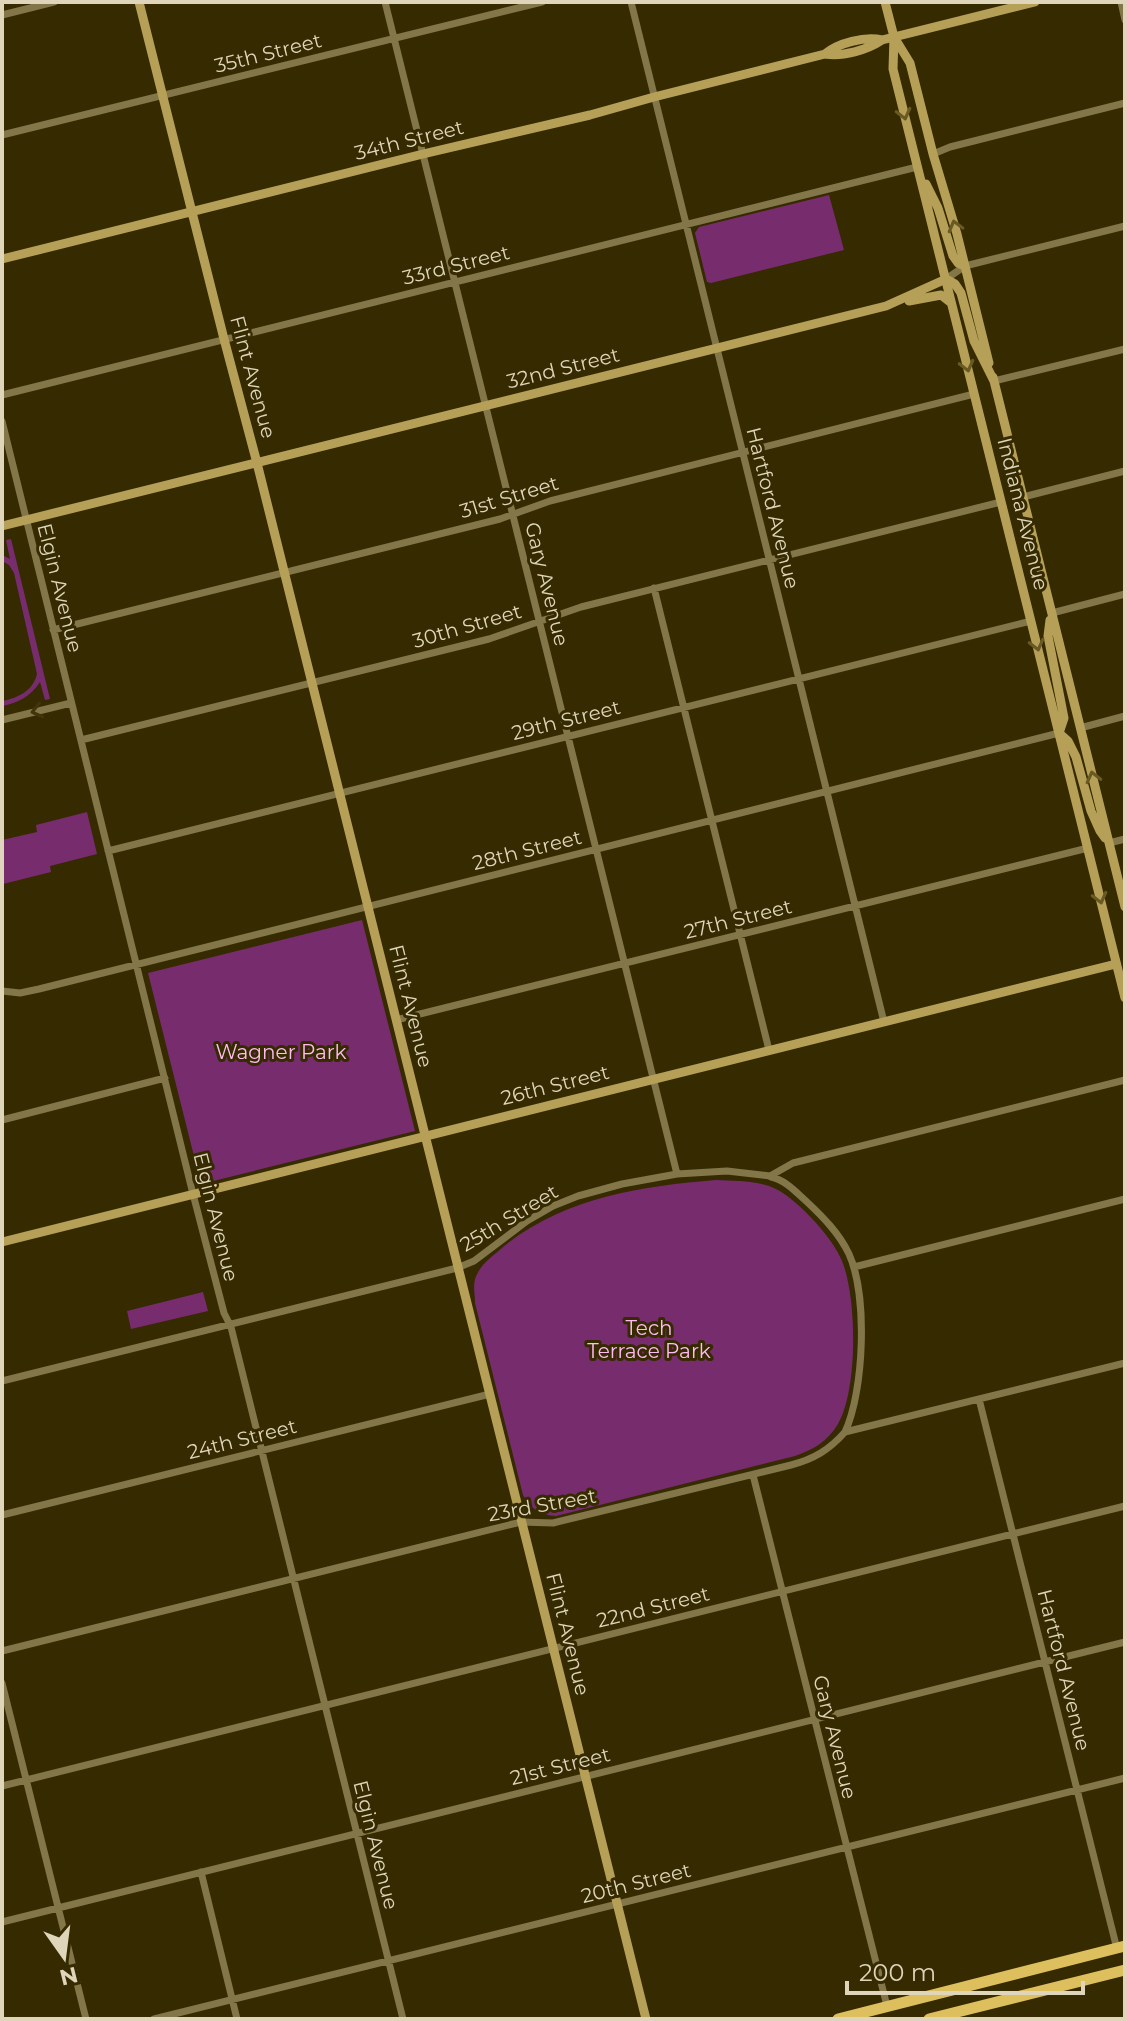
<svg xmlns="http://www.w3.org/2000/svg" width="1127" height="2021" font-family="Montserrat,sans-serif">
<rect width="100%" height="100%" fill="#362a00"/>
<path fill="#772c6e" d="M829,195L844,250L711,283L707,282L695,233L699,227Z
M11,539L50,699L45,700L40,682C31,696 18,703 2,706V701C18,698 33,691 37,674L14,573L9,565L2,561V555L10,559L6,540Z
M87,812L97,854L50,866L51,872L3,884L2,840L37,832L36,825Z
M362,920L415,1131L201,1184L148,973Z
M716,1180C735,1181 758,1180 776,1189C798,1200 833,1238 842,1261C857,1297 858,1390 838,1424C828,1441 813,1450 795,1456L556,1516C540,1515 531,1509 523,1495L475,1303C475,1295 473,1286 475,1279C480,1264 492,1257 503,1247C563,1198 641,1186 716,1180Z
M203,1292L208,1311L131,1329L127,1311Z"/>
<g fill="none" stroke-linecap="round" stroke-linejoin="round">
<path stroke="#837649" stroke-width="7" d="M385,2L677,1174
M631,2L884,1022
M1121,2L1125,20
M2,15L54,2
M2,135L542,2
M933,154L950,147L1125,103
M946,279L965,266L1125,226
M994,381L1125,349
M2,395L917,167
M2,421L193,1194L224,1313L231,1327L403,2019
M1023,497L1125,471
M654,588L769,1050
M1052,613L1125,594
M53,630L500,519L550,501L974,394
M2,720L71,703
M1080,728L1125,716
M81,740L489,639L581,607L1001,502
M1109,843L1125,839
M108,851L1031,621
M2,991L20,993L39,989L1059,733
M396,1020L1088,848
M2,1120L165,1078
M771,1177C785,1180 795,1191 806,1201C823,1217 839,1233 849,1254C868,1296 864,1391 845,1432
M854,1267L1125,1199
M2,1381L457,1268L474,1261L527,1221L553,1206L578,1196L622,1184L677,1174L727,1171L770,1176L793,1163L1125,1080
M979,1399L1117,1949
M753,1475L887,2006
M2,1515L490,1394
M2,1651L521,1522L553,1523L791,1465C814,1459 829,1450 845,1432L1125,1363
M2,1683L86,2019
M2,1786L1125,1506
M201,1872L237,2019
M2,1922L1125,1642
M154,2019L1125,1778"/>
<path stroke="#b69f56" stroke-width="9" d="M139,2L224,339L257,463L646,2019
M885,2L894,37L893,69L1125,998
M894,37L910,63L933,154L957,234L989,363
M825,54C838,43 865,36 882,40
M926,184L938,208L953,256L958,263L965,266
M2,259L423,154L590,115L654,97L825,54C843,57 867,50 882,40L1035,2
M909,301L941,295L950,302
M993,377L1125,907
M2,526L886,306L946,279L955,284L961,293L974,341L994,381
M1050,620L1048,636L1064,718L1059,733L1068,741L1076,757L1091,811L1100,831L1105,838
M2,1242L1116,964"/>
<path stroke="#ddbf5e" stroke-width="11" d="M838,2019L1125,1946
M929,2019L1125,1970"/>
</g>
<defs><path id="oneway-chevron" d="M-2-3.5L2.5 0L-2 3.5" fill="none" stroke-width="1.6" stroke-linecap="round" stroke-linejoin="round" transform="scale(2)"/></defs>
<g stroke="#695922">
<use href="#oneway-chevron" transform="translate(904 114) rotate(76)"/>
<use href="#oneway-chevron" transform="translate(955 226) rotate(-105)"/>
<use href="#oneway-chevron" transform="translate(967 366) rotate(76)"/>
<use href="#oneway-chevron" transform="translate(1037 645) rotate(76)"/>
<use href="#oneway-chevron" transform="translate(1093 777) rotate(-104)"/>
<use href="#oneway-chevron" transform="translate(1100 898) rotate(76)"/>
</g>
<use stroke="#42350b" href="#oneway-chevron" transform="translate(37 711) rotate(166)"/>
<g text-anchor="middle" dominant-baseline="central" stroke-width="6" stroke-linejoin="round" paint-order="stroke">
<g font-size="20" fill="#ded5ba" stroke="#362a00">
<text transform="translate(268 53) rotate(-14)">35th Street</text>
<text transform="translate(409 140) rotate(-14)">34th Street</text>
<text transform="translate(456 265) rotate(-14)">33rd Street</text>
<text transform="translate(563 368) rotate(-14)">32nd Street</text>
<text transform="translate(253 377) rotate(75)">Flint Avenue</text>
<text transform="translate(509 497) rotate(-17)">31st Street</text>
<text transform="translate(773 508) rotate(76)">Hartford Avenue</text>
<text transform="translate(1023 514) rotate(76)">Indiana Avenue</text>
<text transform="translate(547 584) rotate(76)">Gary Avenue</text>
<text transform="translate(60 588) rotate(76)">Elgin Avenue</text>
<text transform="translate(467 626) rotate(-16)">30th Street</text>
<text transform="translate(566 720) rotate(-14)">29th Street</text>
<text transform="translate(527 850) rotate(-14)">28th Street</text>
<text transform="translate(738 919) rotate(-14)">27th Street</text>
<text transform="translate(411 1006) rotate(76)">Flint Avenue</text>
<text transform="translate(555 1085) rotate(-14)">26th Street</text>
<text transform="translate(216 1217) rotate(76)">Elgin Avenue</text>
<text transform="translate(509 1218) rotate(-31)">25th Street</text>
<text transform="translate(242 1439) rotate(-14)">24th Street</text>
<text transform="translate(542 1505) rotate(-10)">23rd Street</text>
<text transform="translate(653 1607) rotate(-14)">22nd Street</text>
<text transform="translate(568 1634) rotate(76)">Flint Avenue</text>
<text transform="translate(1064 1670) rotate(76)">Hartford Avenue</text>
<text transform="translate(835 1737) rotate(76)">Gary Avenue</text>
<text transform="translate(560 1766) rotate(-14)">21st Street</text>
<text transform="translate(376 1845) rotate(76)">Elgin Avenue</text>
<text transform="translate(636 1883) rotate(-14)">20th Street</text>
</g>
<g font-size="20" fill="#febcf3" stroke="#362a00">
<text x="281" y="1052">Wagner Park</text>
<text x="649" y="1328">Tech<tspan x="649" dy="23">Terrace Park</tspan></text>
</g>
</g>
<rect width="1127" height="2021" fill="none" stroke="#ded5ba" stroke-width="8"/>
<g transform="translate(64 1957) rotate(166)" stroke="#362a00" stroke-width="6" paint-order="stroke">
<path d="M0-6L14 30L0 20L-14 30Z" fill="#ded5ba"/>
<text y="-12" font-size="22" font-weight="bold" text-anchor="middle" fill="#ded5ba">N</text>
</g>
<path d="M847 1981v12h236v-12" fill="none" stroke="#ded5ba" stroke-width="4"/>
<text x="859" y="1981" font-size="24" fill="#ded5ba" stroke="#362a00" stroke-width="6" paint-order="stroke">200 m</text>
</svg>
